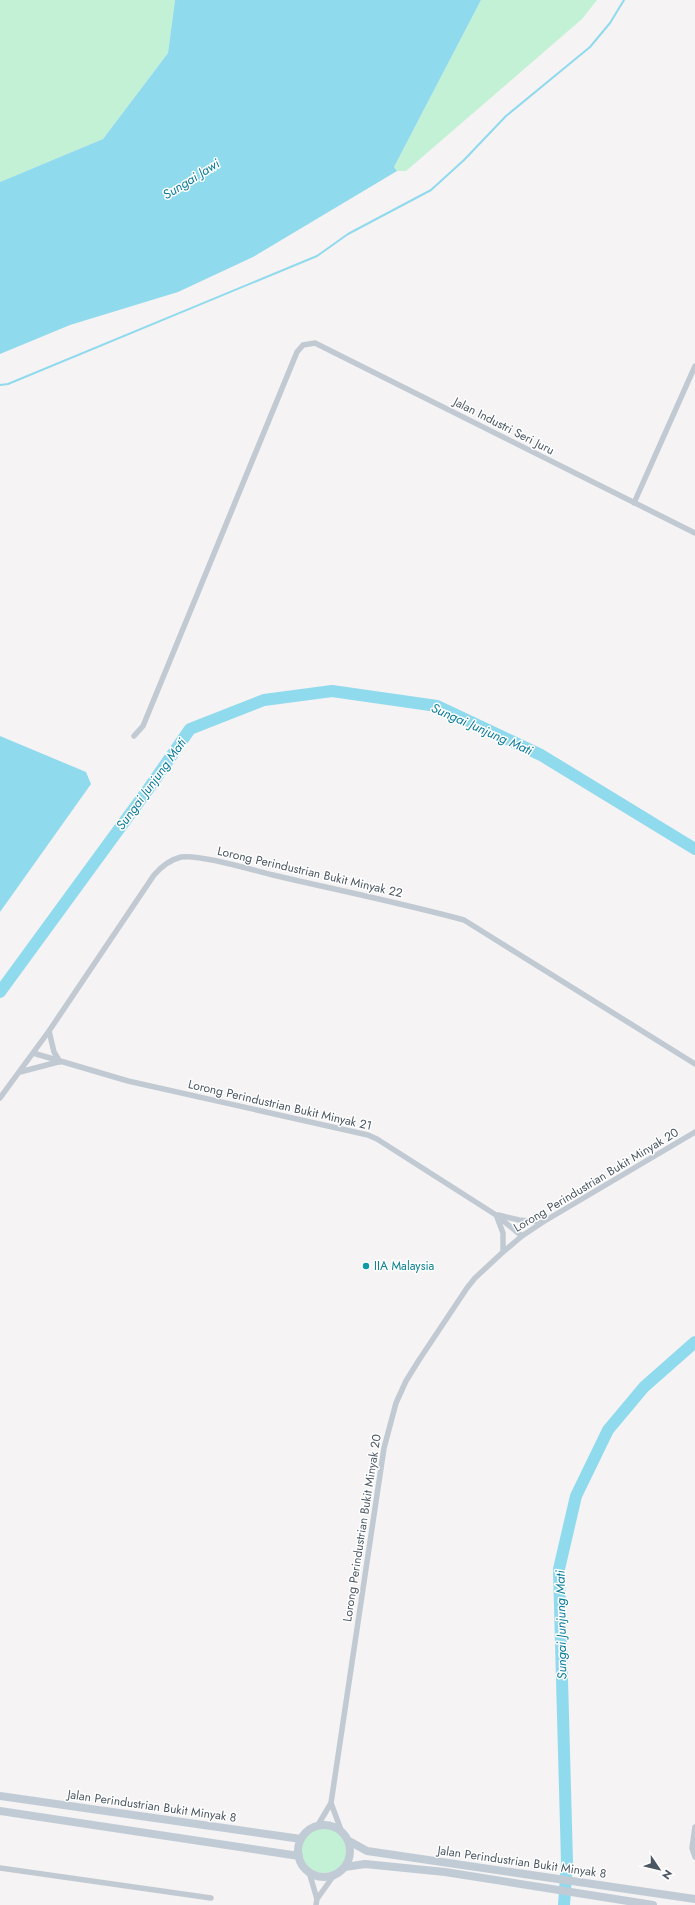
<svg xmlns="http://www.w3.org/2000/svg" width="695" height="1905" font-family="Jost,sans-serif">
<rect width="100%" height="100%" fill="#f5f3f3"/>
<path fill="#c3f1d5" d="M0,0H175L168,53L103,139L0,182Z
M481,0H597L582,19L406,171H397L394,167Z
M301 1850a23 23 0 1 1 46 0a23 23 0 1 1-46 0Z"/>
<path fill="#90daee" d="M175,0H481L394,167L397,171L253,257L178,292L70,325L0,354V182L103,139L168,53Z
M0,736L86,772L91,784L0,912Z"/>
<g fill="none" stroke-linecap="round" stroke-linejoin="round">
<path stroke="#90daee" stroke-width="2" d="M0,385L8,384L317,256L348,234L431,190L464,160L506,116L590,47L610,23L624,0"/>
<path stroke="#90daee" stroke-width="12" d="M0,992L149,788L190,729L264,700L332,691L437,706L541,755L695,849
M564,1905L567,1862L559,1569L576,1496L608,1430L644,1387L695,1342"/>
<path stroke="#c1cad2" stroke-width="5.5" d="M634,503L695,366
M134,736L143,726L297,352L303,345L315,343L695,533
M49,1031L54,1052L60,1062
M33,1053L128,1081L368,1135L377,1139L496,1215L522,1236
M20,1072L58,1062
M0,1098L49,1031L154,875C161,867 169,860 181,857C200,854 252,870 273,875C337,890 401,903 464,920L695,1064
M498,1215L519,1220L543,1222
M497,1217L503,1233V1252
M331,1803L341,1830
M318,1825L331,1803L384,1448L396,1403L406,1381L419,1360L467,1288L475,1278L503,1252L522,1236L543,1222L695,1132
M695,1827L692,1848L695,1857
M0,1868L211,1898
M309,1872L317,1899L316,1905
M317,1899L334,1875"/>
<path stroke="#c1cbd6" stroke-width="8" d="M0,1796L301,1839
M0,1811L299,1856
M298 1851a26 26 0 1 1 52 0a26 26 0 1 1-52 0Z
M349,1841L367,1851L695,1899
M345,1867L365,1864L445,1872L653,1905"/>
</g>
<circle fill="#0f9aa8" stroke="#fff" stroke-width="1.5" cx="366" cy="1266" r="4"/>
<g text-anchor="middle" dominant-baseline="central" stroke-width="3" stroke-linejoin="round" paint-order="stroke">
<g font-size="12" fill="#4a5661" stroke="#fff">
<text transform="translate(504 426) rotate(27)">Jalan Industri Seri Juru</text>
<text transform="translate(310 872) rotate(13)">Lorong Perindustrian Bukit Minyak 22</text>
<text transform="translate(280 1105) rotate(13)">Lorong Perindustrian Bukit Minyak 21</text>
<text transform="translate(596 1180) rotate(-31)">Lorong Perindustrian Bukit Minyak 20</text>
<text transform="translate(362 1528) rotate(-81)">Lorong Perindustrian Bukit Minyak 20</text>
<text transform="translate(152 1806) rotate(8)">Jalan Perindustrian Bukit Minyak 8</text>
<text transform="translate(522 1862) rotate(8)">Jalan Perindustrian Bukit Minyak 8</text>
</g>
<g font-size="12" fill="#0d838f" stroke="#fff" text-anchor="start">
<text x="374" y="1266">IIA Malaysia</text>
</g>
<g font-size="13" font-style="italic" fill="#0c7c9b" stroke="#fff">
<text transform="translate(191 179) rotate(-32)">Sungai Jawi</text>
<text transform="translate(482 729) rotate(24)">Sungai Junjung Mati</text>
<text transform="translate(151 784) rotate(-54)">Sungai Junjung Mati</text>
<text transform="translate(561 1625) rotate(-91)">Sungai Junjung Mati</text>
</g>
</g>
<g transform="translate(659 1869) rotate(125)" stroke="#ffffff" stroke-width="3" paint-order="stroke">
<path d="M0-3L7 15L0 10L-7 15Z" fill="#4a5661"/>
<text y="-6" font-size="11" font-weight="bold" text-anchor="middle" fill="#4a5661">N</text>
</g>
</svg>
